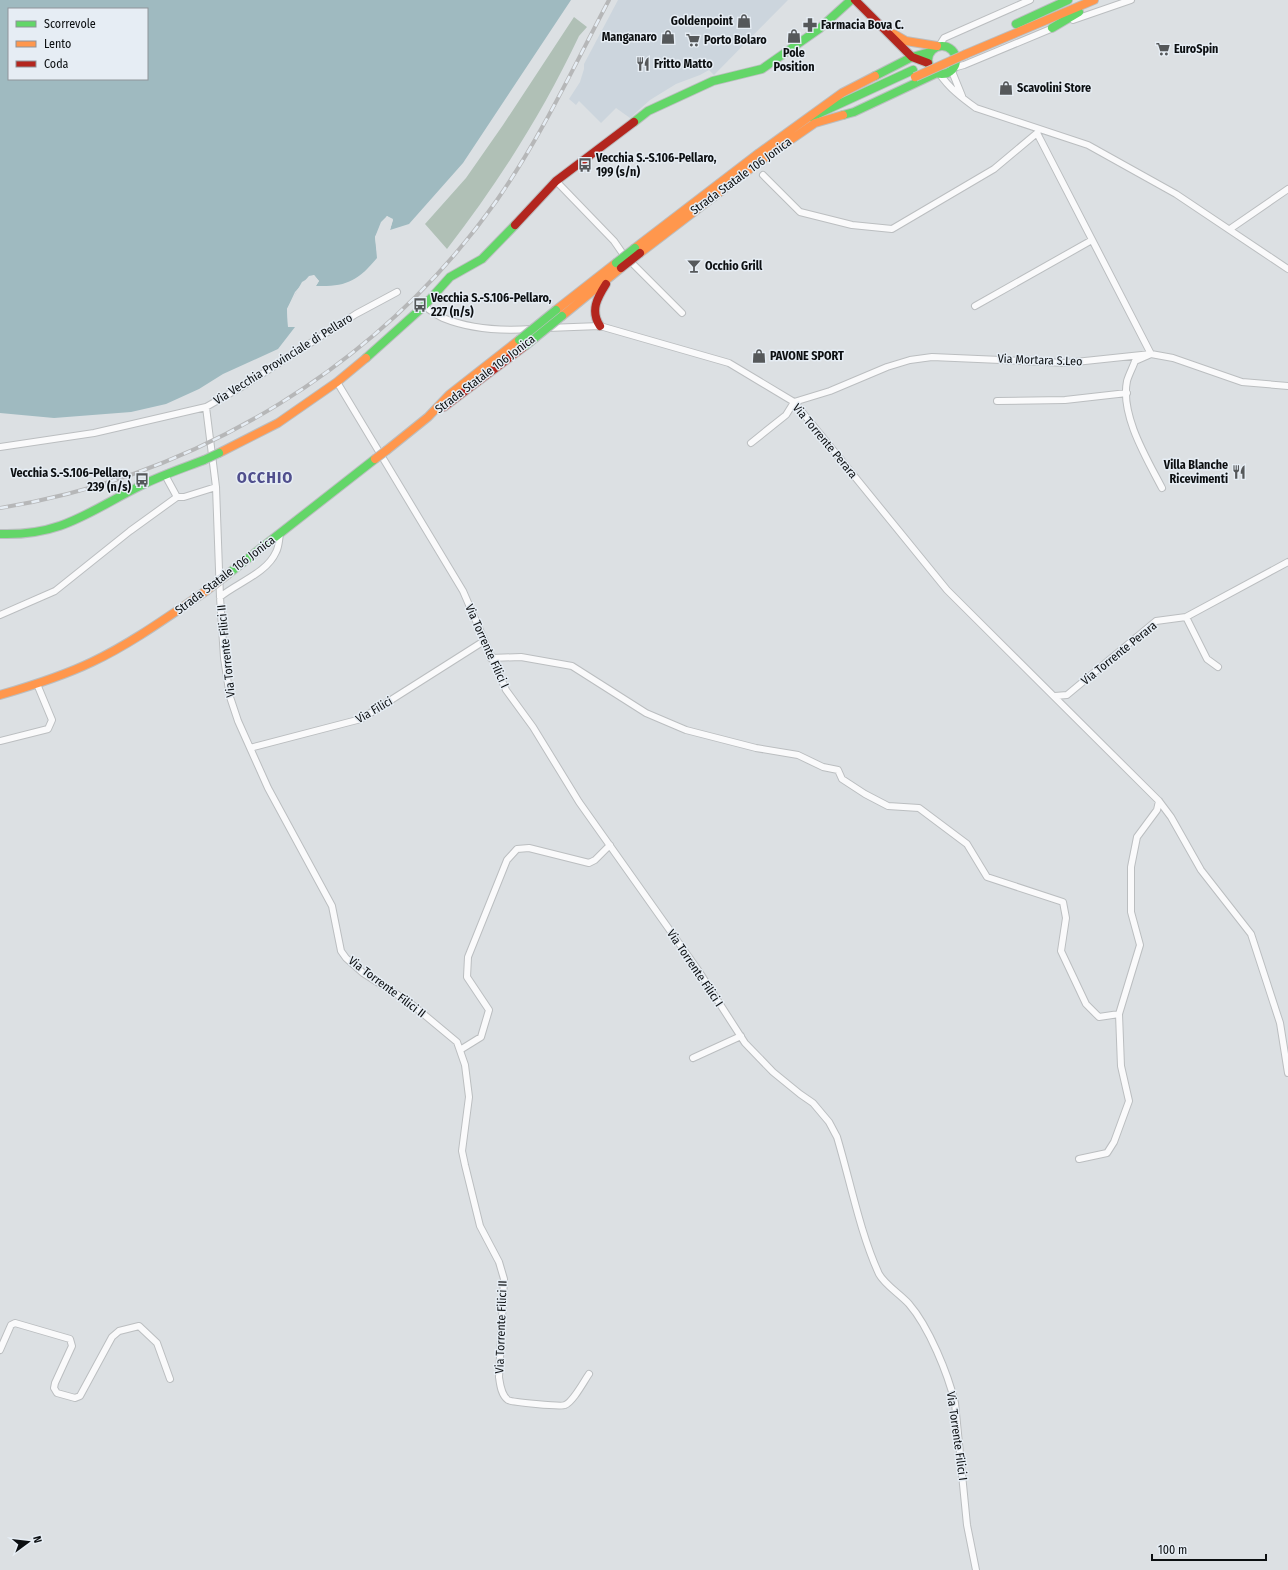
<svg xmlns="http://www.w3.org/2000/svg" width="1288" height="1570" font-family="'Fira Sans Condensed',sans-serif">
<rect width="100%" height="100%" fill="#dce0e3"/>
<path fill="#ccd5dd" d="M618,0H788L714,75L709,70L700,75L676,84L650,100L630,118L616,108L601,123L579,101L576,105L569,99L580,82L584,69V64Z"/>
<path fill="#b0c0b6" d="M574,17L587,27L579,36C543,112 499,182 447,249L425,224L466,178L503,125Z"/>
<path fill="#9fbac0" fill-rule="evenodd" d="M0,0H571L463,163L409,224L390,230L393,219L387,216L375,237L377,258C358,281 346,287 316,286L319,281L314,275L302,282L287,309L288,327H295L278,349L223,374L199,389L166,404L131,412L54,418L0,413ZM9,9H147V79H9Z"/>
<path fill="#dce0e3" d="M387,216L393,220L390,230H388L391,221L388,219L380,230L377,237L378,259L375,237L381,222Z
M314,275L319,281L315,287L316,281L313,277L304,284L296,293L289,309L290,325H295V327H288L287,309L295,292L309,276Z"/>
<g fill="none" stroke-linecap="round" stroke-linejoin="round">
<defs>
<path id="street" d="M1073,20L1131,0
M939,46L944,38L1030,0
M953,68L964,65L1053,28
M951,69L962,96
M939,73C949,88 962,98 976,108L1088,145L1176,194L1288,269
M1039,129L1037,133L1151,354L1135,361C1133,367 1129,374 1127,381C1120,415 1147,459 1162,488
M763,175L800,212L852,225L892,229L994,169L1037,133
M556,181L614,241L623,254
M1230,229L1288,189
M633,264L682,313
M424,306C430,310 436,315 443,318C470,329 503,331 532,329
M975,306L1092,240
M547,328L600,326L729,363L794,402L947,590L1159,801L1171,817L1201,870L1251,934L1280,1023L1288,1073
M337,382L463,591L506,690L533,727L579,802L698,970L745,1043L773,1072L800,1094L813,1103L829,1122L837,1137C850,1180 860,1233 879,1274C885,1285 900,1294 909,1304C929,1327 948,1374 955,1403L967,1525L976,1570
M997,401L1065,400L1127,393
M206,407L216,487L220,597L224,658L230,697L238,721L268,788L332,906L341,951L346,958L363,973L409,1002L457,1042L465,1065L469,1097L462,1151L465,1165L480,1226L499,1262L504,1279L499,1377C500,1384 501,1395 508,1400C511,1402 561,1407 565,1405C573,1402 584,1381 589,1374
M751,443L786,415L794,402L830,391L887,367L910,360L932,357L1066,363L1151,354L1173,358L1242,382L1288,386
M0,447L94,433L206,407L243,386L356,314L397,292
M177,497H184L216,487
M220,597C237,583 267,573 276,552C279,547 279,539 280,534
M0,615L55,591L130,531L177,497L165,475
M1186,617L1207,659L1218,667
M491,658L521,657L572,666L646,713L686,730L756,748L798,755L823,767L838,770L842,779L865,794L888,806L919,808L967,844L987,877L1063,902L1066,918L1061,951L1086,1004L1099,1017L1119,1014
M1055,696L1067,695L1156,621L1186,617L1288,562
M0,741L48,729L52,720L37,684
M250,748L361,719L484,641
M460,1050L481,1037L489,1010L467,977L468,957L507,860L517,849L529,848L589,863L595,860L610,845
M693,1058L741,1036
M1079,1159L1107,1153L1114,1142L1129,1101L1121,1066L1119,1014L1140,945L1131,912V867L1137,837L1157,810L1159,801
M0,1350L11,1325L15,1323L70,1339L72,1346L55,1383L54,1388L57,1393L75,1398L80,1396L112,1337L119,1331L139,1326L157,1343L170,1379"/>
<path id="fast" d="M1016,24L1068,0
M1052,28L1079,12
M928 60a14 14 0 1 1 28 0a14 14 0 1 1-28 0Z
M875,76L912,57L930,52
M843,115L854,112L937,73
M811,117L913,70
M634,122L648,111L713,81L762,69L819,29L851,0
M366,358L424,306L450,277L482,259L515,225
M0,534C63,536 89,511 142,485C162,475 183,468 204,460
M228,574L375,459"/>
<path id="slow" d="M894,34L906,41L937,46
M966,54L1094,0
M635,248L759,153L842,93L875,76
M640,253L763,159L815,123L843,115
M556,310L616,263
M562,316L621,268
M387,450L428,417L449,395L519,340
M219,453L278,423L337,382L366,358
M0,695C31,686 63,676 92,662C132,643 169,616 206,591"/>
<path id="jam" d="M855,0L912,57L928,63
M515,225L556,181L634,122
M600,326C590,311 597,298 606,284
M444,407L525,346"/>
</defs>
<use href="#street" stroke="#bbbec0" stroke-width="8"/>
<use href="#fast" stroke="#bbbec0" stroke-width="10"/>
<use href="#slow" stroke="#bbbec0" stroke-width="10"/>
<use href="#jam" stroke="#bbbec0" stroke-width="10"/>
<use href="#street" stroke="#fafafb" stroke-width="6"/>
<use href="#fast" stroke="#63d668" stroke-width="8"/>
<use href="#slow" stroke="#ff974d" stroke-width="8"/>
<use href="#jam" stroke="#b3261e" stroke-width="8"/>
<defs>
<path id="rail" d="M0,508C198,476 381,365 497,200C541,137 573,68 609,0"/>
</defs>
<use href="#rail" stroke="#b6b7b8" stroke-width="4"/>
<use href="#rail" stroke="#e6edf4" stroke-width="2.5" stroke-dasharray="8" stroke-linecap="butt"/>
<defs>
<path id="fast-bridge" d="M616,263L635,248
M519,340L556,310
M525,346L562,316
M204,460L219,453"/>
<path id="slow-bridge" d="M915,77L966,54
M375,459L387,450
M206,591L228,574"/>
<path id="jam-bridge" d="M621,268L640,253"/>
</defs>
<use href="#fast-bridge" stroke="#bbbec0" stroke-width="10" stroke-linecap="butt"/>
<use href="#slow-bridge" stroke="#bbbec0" stroke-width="10" stroke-linecap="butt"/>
<use href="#jam-bridge" stroke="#bbbec0" stroke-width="10" stroke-linecap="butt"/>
<use href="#fast-bridge" stroke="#63d668" stroke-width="8"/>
<use href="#slow-bridge" stroke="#ff974d" stroke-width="8"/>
<use href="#jam-bridge" stroke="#b3261e" stroke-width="8"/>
</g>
<defs>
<symbol id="shop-bare" viewBox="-9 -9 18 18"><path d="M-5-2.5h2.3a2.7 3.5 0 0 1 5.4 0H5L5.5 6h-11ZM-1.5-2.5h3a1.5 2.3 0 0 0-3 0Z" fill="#55585a" stroke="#e6edf4" stroke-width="2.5" paint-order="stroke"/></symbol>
<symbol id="pharmacy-bare" viewBox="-9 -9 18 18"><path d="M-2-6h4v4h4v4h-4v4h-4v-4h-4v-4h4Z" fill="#55585a" stroke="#e6edf4" stroke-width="2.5" paint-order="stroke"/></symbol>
<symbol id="supermarket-bare" viewBox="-9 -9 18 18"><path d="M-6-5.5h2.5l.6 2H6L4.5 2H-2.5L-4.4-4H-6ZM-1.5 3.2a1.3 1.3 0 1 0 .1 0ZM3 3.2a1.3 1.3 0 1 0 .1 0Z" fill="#55585a" stroke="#e6edf4" stroke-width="2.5" paint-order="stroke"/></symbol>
<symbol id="restaurant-bare" viewBox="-9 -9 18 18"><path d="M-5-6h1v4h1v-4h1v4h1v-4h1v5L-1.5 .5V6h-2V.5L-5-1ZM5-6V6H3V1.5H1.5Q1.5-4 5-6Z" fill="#55585a" stroke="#e6edf4" stroke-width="2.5" paint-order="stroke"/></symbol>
<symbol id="bus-bare" viewBox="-9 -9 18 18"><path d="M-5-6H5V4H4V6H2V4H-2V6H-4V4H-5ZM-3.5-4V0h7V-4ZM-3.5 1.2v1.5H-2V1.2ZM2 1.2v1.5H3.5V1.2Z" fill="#55585a" stroke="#e6edf4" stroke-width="2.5" paint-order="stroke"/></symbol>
<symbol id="bar-bare" viewBox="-9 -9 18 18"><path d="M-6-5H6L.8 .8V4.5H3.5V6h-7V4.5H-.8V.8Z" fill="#55585a" stroke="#e6edf4" stroke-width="2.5" paint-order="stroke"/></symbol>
</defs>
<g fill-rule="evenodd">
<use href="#shop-bare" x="734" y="11" width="20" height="20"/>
<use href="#pharmacy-bare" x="800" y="15" width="20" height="20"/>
<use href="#shop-bare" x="784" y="26" width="20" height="20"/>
<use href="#shop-bare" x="658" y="27" width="20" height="20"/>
<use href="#supermarket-bare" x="683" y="30" width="20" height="20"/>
<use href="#supermarket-bare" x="1153" y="39" width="20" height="20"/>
<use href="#restaurant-bare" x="633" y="54" width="20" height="20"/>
<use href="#shop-bare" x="996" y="78" width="20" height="20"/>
<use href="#bus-bare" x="575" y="155" width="20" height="20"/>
<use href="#bar-bare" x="684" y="256" width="20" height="20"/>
<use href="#bus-bare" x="410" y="295" width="20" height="20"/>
<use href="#shop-bare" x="749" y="346" width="20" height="20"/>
<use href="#restaurant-bare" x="1229" y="462" width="20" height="20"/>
<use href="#bus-bare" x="132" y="470" width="20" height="20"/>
</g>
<g text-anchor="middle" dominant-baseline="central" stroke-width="3" stroke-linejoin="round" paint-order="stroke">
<g font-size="12" font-weight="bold" fill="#0c0f11" stroke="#e6edf4" text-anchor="start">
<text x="733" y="21" text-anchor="end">Goldenpoint</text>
<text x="821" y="25">Farmacia Bova C.</text>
<text x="657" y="37" text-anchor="end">Manganaro</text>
<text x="704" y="40">Porto Bolaro</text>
<text x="1174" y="49">EuroSpin</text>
<text x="794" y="53" text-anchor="middle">Pole<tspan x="794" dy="14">Position</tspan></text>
<text x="654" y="64">Fritto Matto</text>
<text x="1017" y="88">Scavolini Store</text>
<text x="596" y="158">Vecchia S.-S.106-Pellaro,<tspan x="596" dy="14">199 (s/n)</tspan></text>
<text x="705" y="266">Occhio Grill</text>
<text x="431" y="298">Vecchia S.-S.106-Pellaro,<tspan x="431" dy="14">227 (n/s)</tspan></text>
<text x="770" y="356">PAVONE SPORT</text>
<text x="1228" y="465" text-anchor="end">Villa Blanche<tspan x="1228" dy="14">Ricevimenti</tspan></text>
<text x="131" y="473" text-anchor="end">Vecchia S.-S.106-Pellaro,<tspan x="131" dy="14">239 (n/s)</tspan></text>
</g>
<g font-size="12" fill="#0c0f11" stroke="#e6edf4">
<text transform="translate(741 176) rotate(-36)">Strada Statale 106 Jonica</text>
<text transform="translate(283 359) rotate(-32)">Via Vecchia Provinciale di Pellaro</text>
<text transform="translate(1040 360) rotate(2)">Via Mortara S.Leo</text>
<text transform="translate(485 374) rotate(-37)">Strada Statale 106 Jonica</text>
<text transform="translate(825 441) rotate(50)">Via Torrente Perara</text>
<text transform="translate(225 575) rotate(-37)">Strada Statale 106 Jonica</text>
<text transform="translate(487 646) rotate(66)">Via Torrente Filici I</text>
<text transform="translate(226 651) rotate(-96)">Via Torrente Filici II</text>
<text transform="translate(1119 653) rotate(-39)">Via Torrente Perara</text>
<text transform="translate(374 710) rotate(-30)">Via Filici</text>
<text transform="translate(695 968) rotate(56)">Via Torrente Filici I</text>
<text transform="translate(387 987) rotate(37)">Via Torrente Filici II</text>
<text transform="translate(501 1327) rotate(-88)">Via Torrente Filici II</text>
<text transform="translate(957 1436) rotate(82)">Via Torrente Filici I</text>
</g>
<g font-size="16" font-weight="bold" letter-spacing="1" fill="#504f8d" stroke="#e6edf4">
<text x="265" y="477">OCCHIO</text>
</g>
</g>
<rect x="8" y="8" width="140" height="72" fill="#e6edf4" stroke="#8f9499"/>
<rect x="16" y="21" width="20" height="6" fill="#63d668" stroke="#8f9499"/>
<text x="44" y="28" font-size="12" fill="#0c0f11">Scorrevole</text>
<rect x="16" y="41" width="20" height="6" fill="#ff974d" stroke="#8f9499"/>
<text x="44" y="48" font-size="12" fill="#0c0f11">Lento</text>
<rect x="16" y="61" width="20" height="6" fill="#b3261e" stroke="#8f9499"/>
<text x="44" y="68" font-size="12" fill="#0c0f11">Coda</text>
<g transform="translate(28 1542) rotate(75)" stroke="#e6edf4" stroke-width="3" paint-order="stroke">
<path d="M0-3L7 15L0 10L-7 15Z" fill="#0c0f11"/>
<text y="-6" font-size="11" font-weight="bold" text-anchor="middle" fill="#0c0f11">N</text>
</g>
<path d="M1152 1554v6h114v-6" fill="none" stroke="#0c0f11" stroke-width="2"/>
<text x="1158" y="1554" font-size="12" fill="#0c0f11" stroke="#e6edf4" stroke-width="3" paint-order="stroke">100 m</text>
</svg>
